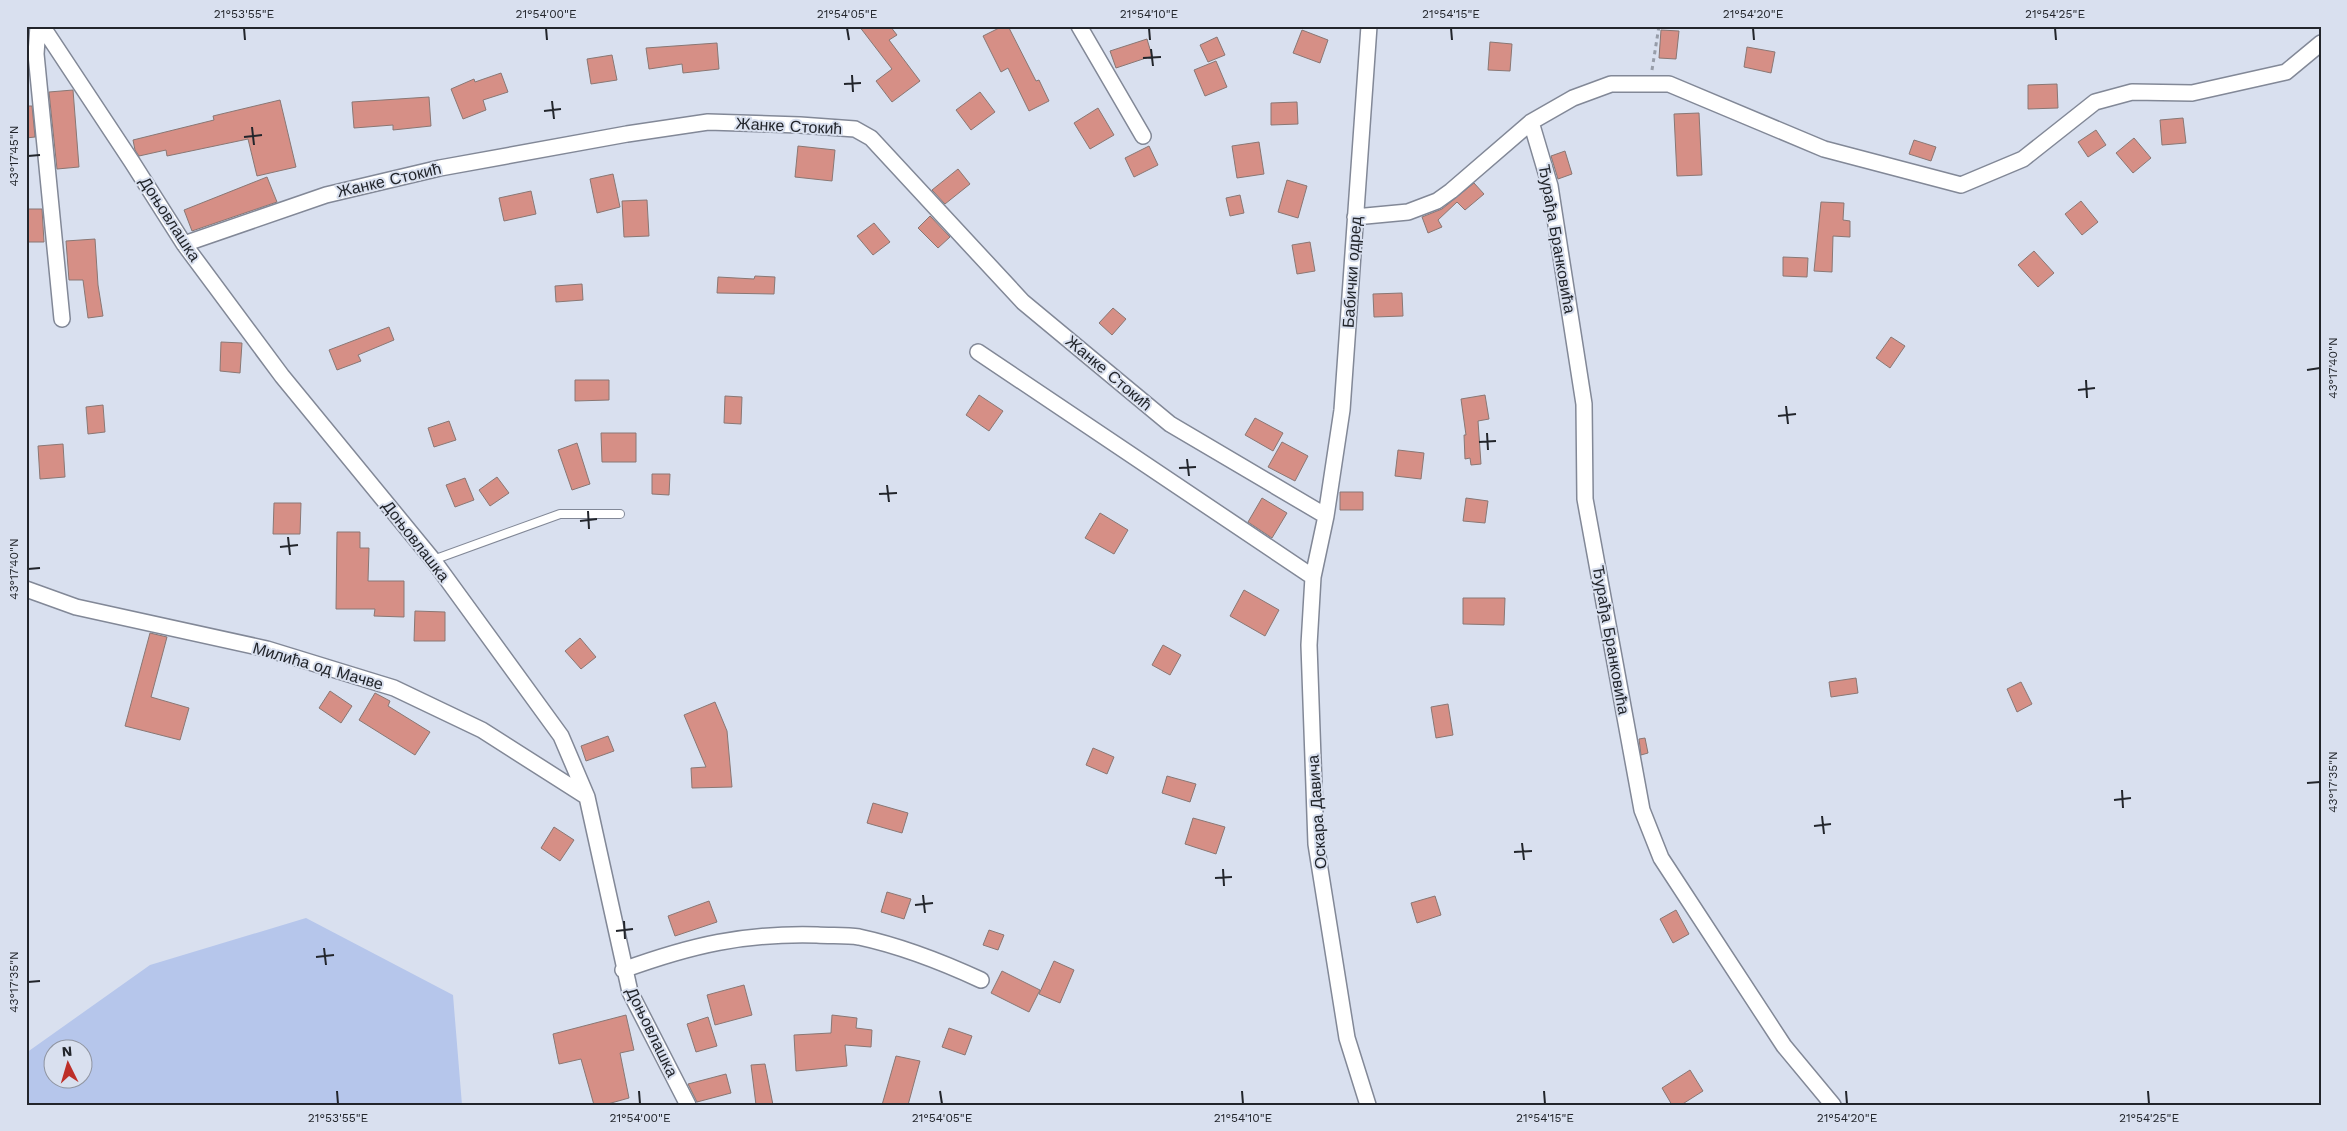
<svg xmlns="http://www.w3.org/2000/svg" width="2347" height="1131" font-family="'Work Sans',sans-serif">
<rect width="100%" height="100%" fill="#d9e0ef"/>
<path fill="#b6c6eb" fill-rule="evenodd" d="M306,918L453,995L462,1105H26V1053L150,965ZM52,1048H82V1078H52Z"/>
<path fill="#d68f86" stroke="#897774" d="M859,26H890L897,35L889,40L920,81L892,102L876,81L892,69Z
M1003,26H1008L1036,81L1039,80L1049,101L1029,111L1008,68L1001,72L983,36Z
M1302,30L1328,40L1320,63L1293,53Z
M1661,30L1679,31L1676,59L1659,58Z
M1217,37L1225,55L1208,62L1200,45Z
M1147,39L1152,56L1116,68L1110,51Z
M1490,42L1512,44L1510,71L1488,70Z
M717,43L719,69L683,73L682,64L649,69L646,48Z
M1747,47L1775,52L1771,73L1744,67Z
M612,55L617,80L591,84L587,59Z
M1216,61L1227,87L1205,96L1194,70Z
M501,73L508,92L483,100L486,110L463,119L451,89L474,79L475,82Z
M2057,84L2058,108L2028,109V85Z
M73,90L79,167L57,169L49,92Z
M980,92L995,112L971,130L956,110Z
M429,97L431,126L393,130V125L354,128L352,102Z
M280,100L296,167L257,176L248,139L167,156L166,150L139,156L135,150L133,140L214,120L213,116Z
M1297,102L1298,124L1271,125V103Z
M26,106H32L35,137L26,138Z
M1098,108L1114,135L1090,149L1074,123Z
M1699,113L1702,175L1677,176L1674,114Z
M2183,118L2186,143L2162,145L2160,120Z
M2096,130L2106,145L2088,157L2078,142Z
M2134,138L2151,158L2133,173L2116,153Z
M1914,140L1936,147L1931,161L1909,154Z
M1259,142L1264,174L1237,178L1232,146Z
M798,146L835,150L832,181L795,177Z
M1149,146L1158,165L1134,177L1125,158Z
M1565,151L1572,174L1558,179L1551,156Z
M958,169L970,184L945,204L932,190Z
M613,174L620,207L597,213L590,179Z
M267,177L277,202L192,231L184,210Z
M1287,180L1307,186L1298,218L1278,212Z
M1474,183L1484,194L1465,210L1457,202L1438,220L1442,227L1428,233L1422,217L1442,209Z
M531,191L536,214L504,221L499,198Z
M1240,195L1244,213L1230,216L1226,198Z
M647,200L649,236L624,237L622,201Z
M2081,201L2098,222L2082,235L2065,214Z
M1821,202L1844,203L1843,220L1850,221V237L1833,236L1832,272L1814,271Z
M26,209H42L44,242H26Z
M930,216L950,237L938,248L918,228Z
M874,223L890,242L873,255L857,236Z
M95,239L98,285L103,316L88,318L83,280H69L66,241Z
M1310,242L1315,271L1297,274L1292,245Z
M2034,251L2054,273L2038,287L2018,265Z
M1783,257L1808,258L1807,277L1783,276Z
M755,276L775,277L774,294L717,293L718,277L754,279Z
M582,284L583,300L556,302L555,286Z
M1402,293L1403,316L1374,317L1373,294Z
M1113,308L1126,319L1112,335L1099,323Z
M389,327L394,340L358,355L361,361L337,370L329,350Z
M1891,337L1905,346L1890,368L1876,358Z
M221,342L242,343L240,373L220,371Z
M575,380H609V400L575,401Z
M979,395L1003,411L989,431L966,415Z
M1485,395L1489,419L1478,421L1481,464L1471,465L1470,458L1465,459L1464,435H1466L1461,399Z
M725,396L742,397L741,424L724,423Z
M103,405L105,432L88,434L86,407Z
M1255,418L1283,433L1273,451L1245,435Z
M449,421L456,440L434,447L428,428Z
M601,433H636V462H602Z
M1282,442L1308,456L1295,481L1268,467Z
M577,443L590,484L572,490L558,450Z
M63,444L65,477L40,479L38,446Z
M1398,450L1424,453L1421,479L1395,476Z
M652,474H670L669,495L652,494Z
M497,477L509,493L490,506L479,490Z
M465,478L474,500L455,507L446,485Z
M1340,492H1363V510H1340Z
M1262,498L1287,513L1272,538L1248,522Z
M1466,498L1488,501L1485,523L1463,521Z
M274,503H301L300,534H273Z
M1100,513L1128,530L1114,554L1085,538Z
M337,532H360V548H369L368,581H404V617L374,616L375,609H336Z
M1244,590L1279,610L1265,636L1230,616Z
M1463,598H1505L1504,625L1463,624Z
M415,611L445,612V641H414Z
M150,633L167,637L151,697L189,708L180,740L125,726Z
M580,638L596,657L581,669L565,651Z
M1163,645L1181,655L1170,675L1152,665Z
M1856,678L1858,693L1831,697L1829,682Z
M2021,682L2032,704L2017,712L2007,689Z
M330,691L352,706L341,723L319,708Z
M375,693L390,701L388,706L430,732L415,755L359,720Z
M715,702L727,731L732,787L692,788L691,768L706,767L684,715Z
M1448,704L1453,735L1436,738L1431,707Z
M608,736L614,751L586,761L581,746Z
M1645,738L1648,753L1641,755L1639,739Z
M1093,748L1114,757L1107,774L1086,765Z
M1167,776L1196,784L1190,802L1162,793Z
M873,803L908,813L902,833L867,823Z
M1193,818L1225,827L1216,854L1185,844Z
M554,827L574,840L560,861L541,848Z
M887,892L911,899L904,919L881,912Z
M1435,896L1441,915L1417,923L1411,903Z
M709,901L717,922L675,936L668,916Z
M1676,910L1689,934L1673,943L1660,919Z
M989,930L1004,935L998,950L983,945Z
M1054,961L1074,970L1060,1003L1039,994Z
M1002,971L1040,990L1029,1012L991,993Z
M744,985L752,1015L715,1025L707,995Z
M626,1015L634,1050L620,1053L629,1098L604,1105H594L581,1059L559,1064L553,1034Z
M832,1015L857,1018L856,1028L872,1030L871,1047L845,1045L847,1066L796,1071L794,1035L831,1033Z
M708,1017L717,1046L696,1052L687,1024Z
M949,1028L972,1036L965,1055L942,1047Z
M896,1056L920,1061L908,1105H882Z
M765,1064L773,1105H756L751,1065Z
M1690,1070L1703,1091L1681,1105H1672L1662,1088Z
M726,1074L731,1093L697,1102L688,1084Z"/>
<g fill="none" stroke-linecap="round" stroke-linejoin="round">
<defs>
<path id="service" d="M433,560L560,514H620"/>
<path id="minor" d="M38,26L36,54L62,319
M42,26L132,162L184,244L282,376L433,560L561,736L587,797L630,992L688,1105
M1079,26L1143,136
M1531,122L1550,186L1584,404L1585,499L1642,810L1661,858L1784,1046L1833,1105
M1355,217L1408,212L1437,201L1451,191L1531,122L1573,98L1611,84H1669L1824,149L1961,185L2023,159L2095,102L2132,92L2192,93L2286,72L2321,43
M184,244L326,195L440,168L627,134L708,122L800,125L855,129L871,138L1023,302L1170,424L1326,516
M978,352L1313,577
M26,589L76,607L267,649L394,688L482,730L587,797
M623,970C692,945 744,933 817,935C830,936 846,935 859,937C901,946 942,962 981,980
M1368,1105L1347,1038L1316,844L1309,645L1313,577L1326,516L1342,410L1369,26"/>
</defs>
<use href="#service" stroke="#828897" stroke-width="10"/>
<use href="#minor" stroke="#828897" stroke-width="18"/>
<path stroke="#979da9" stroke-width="3" stroke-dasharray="4 4" stroke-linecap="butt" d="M1652,70L1659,26"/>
<use href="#service" stroke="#fff" stroke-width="8"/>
<use href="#minor" stroke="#fff" stroke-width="15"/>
</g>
<path fill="none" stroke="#22252b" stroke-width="2" d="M244,28L245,40M546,28L547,40M847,28L849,40M1149,28L1150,40M1451,28L1452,40M1753,28L1754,40M2055,28L2056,40M1151,49L1153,66M1143,58L1161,57M852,75L853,92M844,84L861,83M552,101L554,119M544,111L561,109M252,127L254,145M244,137L262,135M28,156L40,155M2307,370L2320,368M2086,380L2087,398M2078,390L2095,388M1786,406L1788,424M1778,416L1796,414M1487,433L1488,450M1479,442L1496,441M1187,459L1189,476M1179,468L1196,467M887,485L889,502M879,494L897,493M588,511L589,529M580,521L597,519M288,537L290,555M280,547L298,545M28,569L40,568M2307,783L2320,782M2122,790L2123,808M2114,800L2131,798M1822,816L1824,834M1814,826L1831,824M1522,843L1524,860M1514,852L1532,851M1223,869L1224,886M1215,878L1232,877M923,895L925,913M915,905L933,903M624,921L625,939M616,931L633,929M324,948L326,965M316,957L334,955M28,982L40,981M337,1091L338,1104M639,1091L640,1104M940,1091L942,1104M1242,1091L1243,1104M1544,1091L1545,1104M1846,1091L1847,1104M2148,1091L2149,1104"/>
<g text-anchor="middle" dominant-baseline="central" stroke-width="4" stroke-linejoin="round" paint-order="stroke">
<g font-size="16" fill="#22252b" stroke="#d9e0ef">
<text transform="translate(789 126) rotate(3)">Жанке Стокић</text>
<text transform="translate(389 180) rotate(-13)">Жанке Стокић</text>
<text transform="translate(170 219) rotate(57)">Доњовлашка</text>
<text transform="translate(1557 239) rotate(80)">Ђурађа Бранковића</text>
<text transform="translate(1352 272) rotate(-86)">Бабички одред</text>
<text transform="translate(1109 373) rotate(40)">Жанке Стокић</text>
<text transform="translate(416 541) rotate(52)">Доњовлашка</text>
<text transform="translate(1611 640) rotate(80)">Ђурађа Бранковића</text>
<text transform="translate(318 666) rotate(16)">Милића од Мачве</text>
<text transform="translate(1317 812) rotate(-94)">Оскара Давича</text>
<text transform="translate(652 1032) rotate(64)">Доњовлашка</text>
</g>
</g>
<rect width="2347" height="1131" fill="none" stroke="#d9e0ef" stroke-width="55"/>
<g transform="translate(68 1064) rotate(355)"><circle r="24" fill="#d9e0ef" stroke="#9095a1"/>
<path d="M0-4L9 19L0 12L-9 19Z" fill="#bd2f29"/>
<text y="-8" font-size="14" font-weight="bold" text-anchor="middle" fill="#22252b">N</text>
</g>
<rect x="28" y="28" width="2292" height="1076" fill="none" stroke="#22252b" stroke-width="2"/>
<g font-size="12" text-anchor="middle" fill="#22252b">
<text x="244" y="18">21°53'55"E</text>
<text x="546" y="18">21°54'00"E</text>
<text x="847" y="18">21°54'05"E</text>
<text x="1149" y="18">21°54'10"E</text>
<text x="1451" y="18">21°54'15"E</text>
<text x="1753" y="18">21°54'20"E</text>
<text x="2055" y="18">21°54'25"E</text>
<text transform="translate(14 156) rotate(-90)" y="4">43°17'45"N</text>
<text transform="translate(2333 368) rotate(-90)" y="4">43°17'40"N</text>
<text transform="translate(14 569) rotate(-90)" y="4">43°17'40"N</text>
<text transform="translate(2333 782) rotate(-90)" y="4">43°17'35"N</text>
<text transform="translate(14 982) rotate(-90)" y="4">43°17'35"N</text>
<text x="338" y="1122">21°53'55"E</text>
<text x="640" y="1122">21°54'00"E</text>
<text x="942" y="1122">21°54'05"E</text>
<text x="1243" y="1122">21°54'10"E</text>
<text x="1545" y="1122">21°54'15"E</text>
<text x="1847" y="1122">21°54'20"E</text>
<text x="2149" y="1122">21°54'25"E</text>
</g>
</svg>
